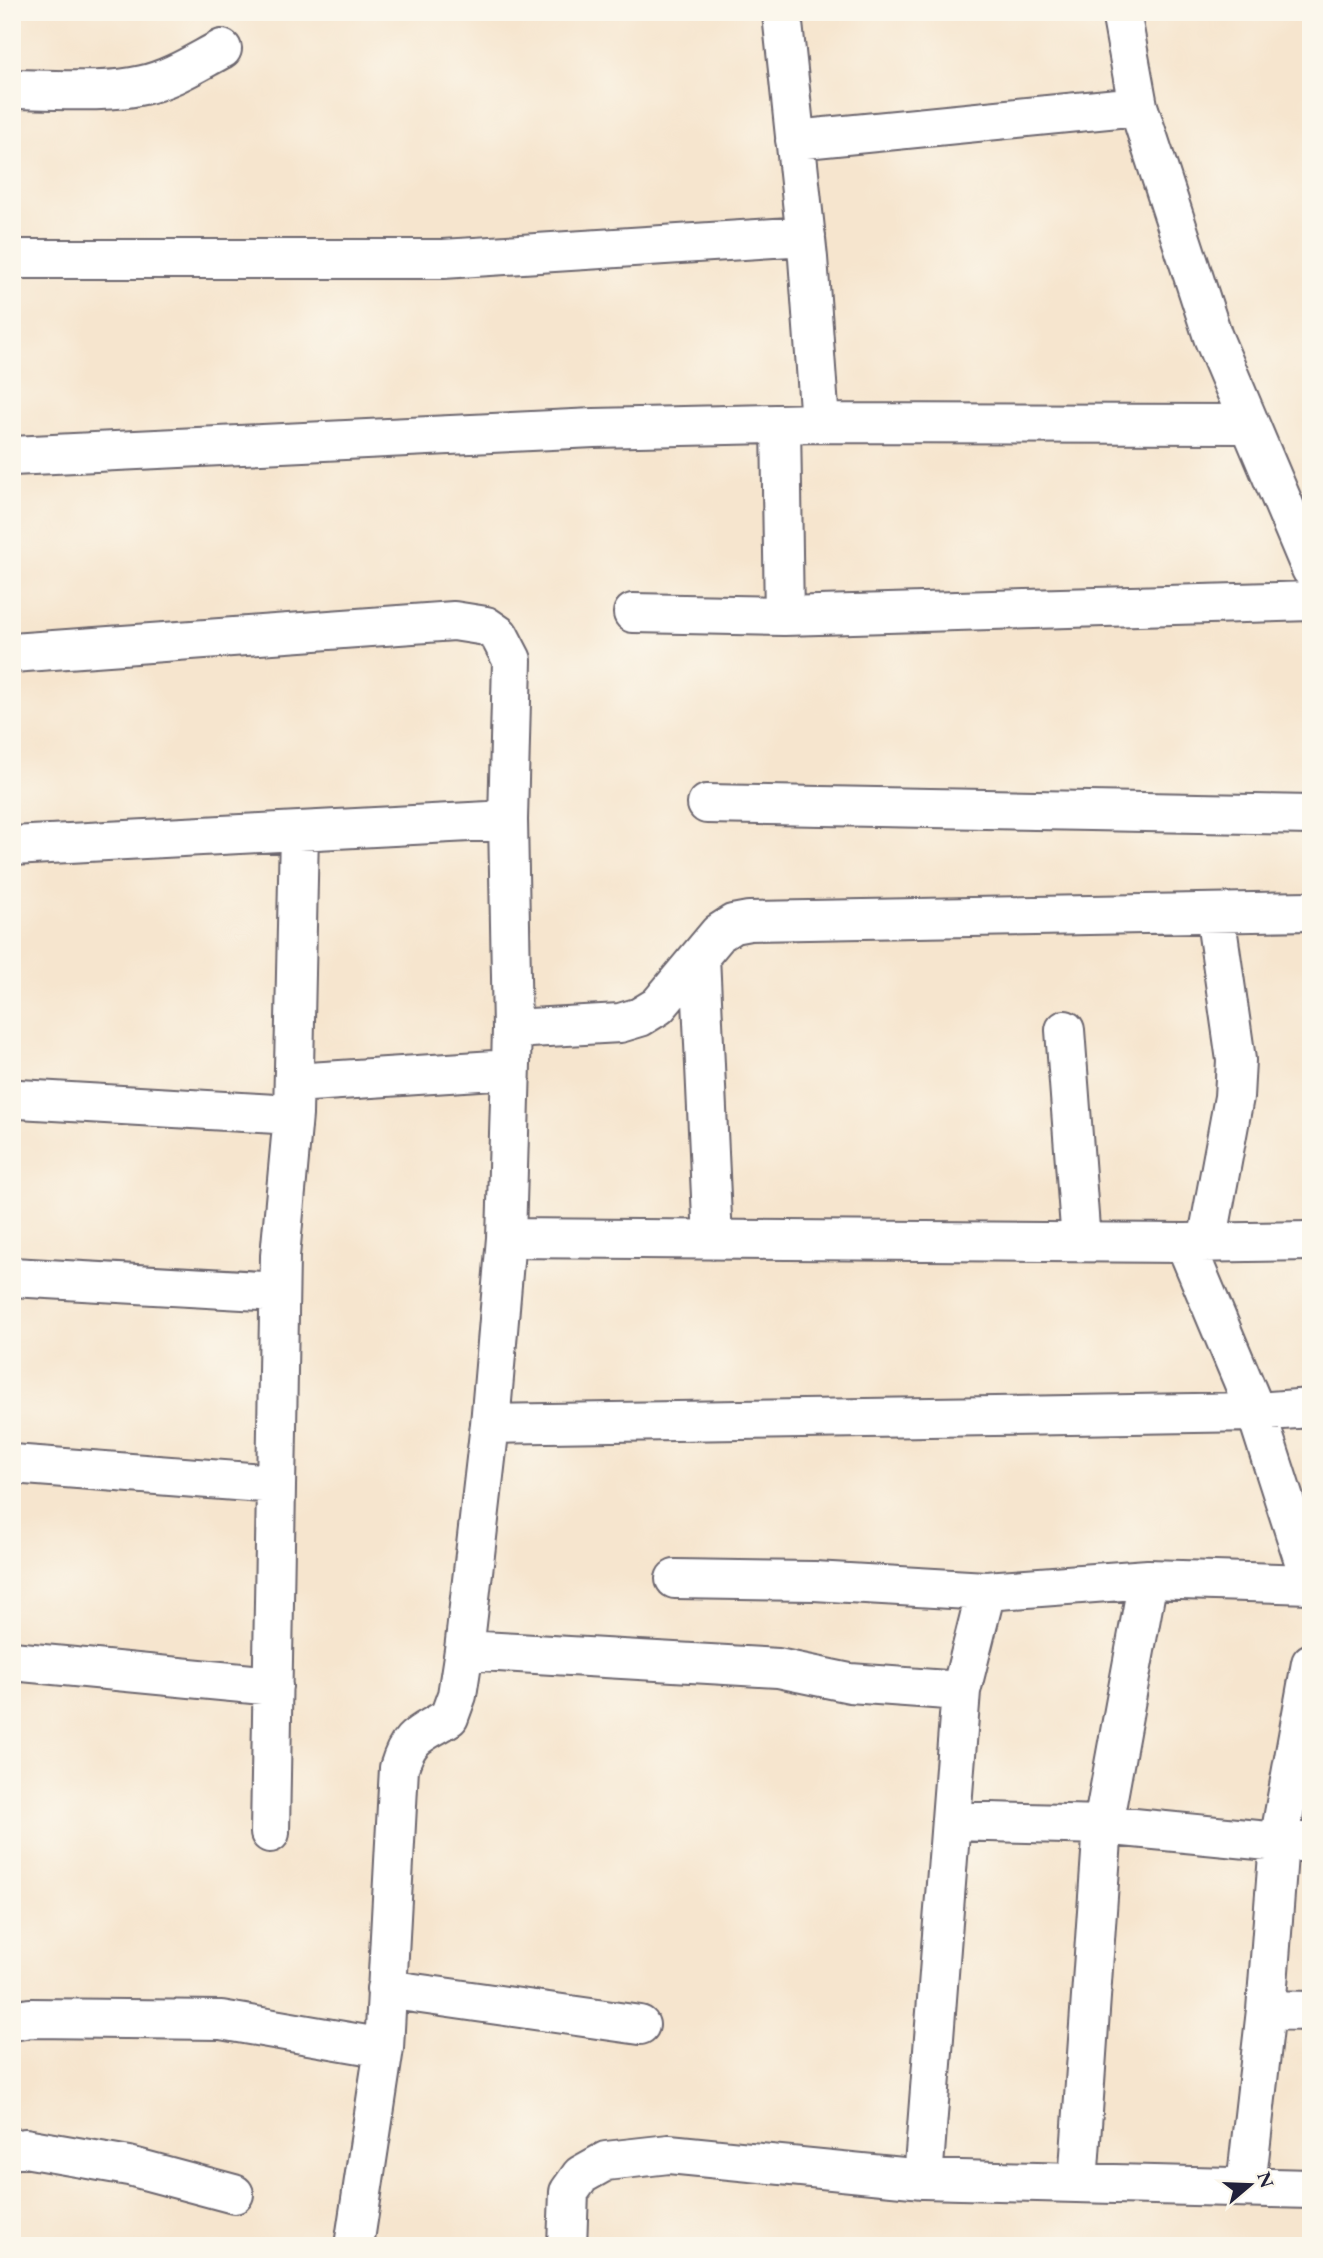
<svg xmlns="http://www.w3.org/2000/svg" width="1323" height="2258" font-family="'EB Garamond',serif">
<rect width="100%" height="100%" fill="#fbf7ec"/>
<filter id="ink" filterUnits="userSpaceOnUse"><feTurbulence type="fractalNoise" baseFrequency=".0143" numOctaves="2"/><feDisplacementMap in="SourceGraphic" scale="14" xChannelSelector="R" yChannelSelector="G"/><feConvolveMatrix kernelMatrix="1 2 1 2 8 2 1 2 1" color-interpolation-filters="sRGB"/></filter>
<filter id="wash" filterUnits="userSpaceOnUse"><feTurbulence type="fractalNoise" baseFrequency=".00686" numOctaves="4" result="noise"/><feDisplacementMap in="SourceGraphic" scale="28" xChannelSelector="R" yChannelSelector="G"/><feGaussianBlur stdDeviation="1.57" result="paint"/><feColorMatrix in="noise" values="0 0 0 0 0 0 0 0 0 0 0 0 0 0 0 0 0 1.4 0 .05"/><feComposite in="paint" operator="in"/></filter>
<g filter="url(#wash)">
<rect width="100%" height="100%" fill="#f6e5ce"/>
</g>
<g filter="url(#ink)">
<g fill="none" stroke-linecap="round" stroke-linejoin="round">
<defs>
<path id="minor" d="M1121,12L1138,106L1213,337L1311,569
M782,14L808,258L820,423
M12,89C52,89 105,94 143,85C171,79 197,62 222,49
M795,140L1138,106
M12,259H443L806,236
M781,424L784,616
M12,456L594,428L820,423L1249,424
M633,613L784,616L1311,601
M12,653L454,621L486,626L499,635L512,660L508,820L512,1029L506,1238L490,1424L464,1650L778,1668L850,1683L961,1691L923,2179
M707,804L1311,815
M12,846L508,820
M700,956L713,1240
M512,1029L620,1023L640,1017L658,1006L719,933L733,924L749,921L1311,911
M1065,1030L1081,1242
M294,1083L510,1069
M19,1099L293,1115
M506,1238L1185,1243L1311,1241
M1185,1243L1256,1412L1311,1583
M1207,1243L1234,1097L1236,1060L1215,913
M12,1277L279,1292
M490,1424L1256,1412L1311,1408
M12,1464L276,1484
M675,1579L814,1581L986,1591L1148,1579L1311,1584
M12,1661L273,1686
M961,1691L986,1591
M952,1821L1103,1825L1279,1842H1311
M270,1833L280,1256L293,1115L299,832
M386,1989L640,2025
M1266,2010L1311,2011
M12,2021L30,2018L221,2020L384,2048
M12,2150L25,2148L129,2166L234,2194
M1078,2183L1103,1825L1148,1579
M1246,2186L1266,2010L1279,1842L1311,1663
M354,2246L384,2048L399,1768C409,1734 421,1735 449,1717L457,1695L464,1650
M567,2246L569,2192L581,2175L606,2161L669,2154L923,2179L1311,2189"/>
</defs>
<use href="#minor" stroke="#6c666e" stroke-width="42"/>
<use href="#minor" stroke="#fff" stroke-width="38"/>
</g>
</g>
<rect width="1323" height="2258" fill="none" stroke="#fbf7ec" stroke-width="42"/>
<g transform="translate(1250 2185) rotate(71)" stroke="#fbf7ec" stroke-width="5" paint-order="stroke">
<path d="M0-5L12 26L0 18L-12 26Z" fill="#22223b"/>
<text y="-10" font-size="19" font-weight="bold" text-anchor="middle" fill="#22223b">N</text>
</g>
</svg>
